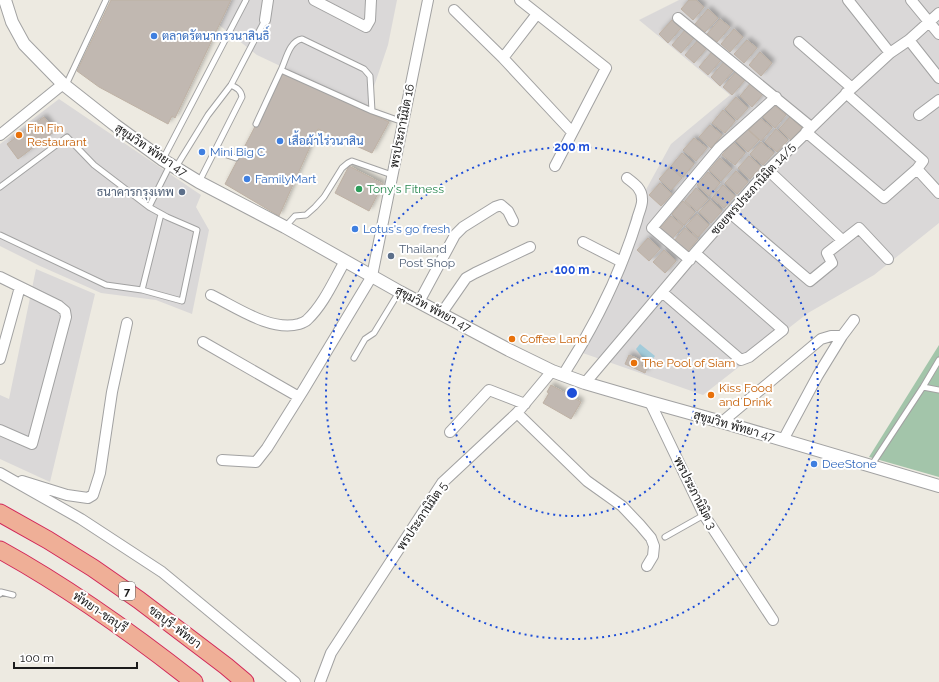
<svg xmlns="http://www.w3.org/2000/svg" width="939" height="682" font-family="Raleway,Sarabun,sans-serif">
<defs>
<filter id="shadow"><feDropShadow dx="3" dy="-3" stdDeviation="2" flood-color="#0004"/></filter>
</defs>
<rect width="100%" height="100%" fill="#edeae1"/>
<path fill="#dad8d8" d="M197,0H397L388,45L367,107L257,55L214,21Z
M679,0H939V223L874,275L808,313L703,395L577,351L620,257L631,217L671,144L730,95L639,20Z
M59,99L201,195L196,207L209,230L192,314L156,300L101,293L40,266L0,246V144Z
M36,269L95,294L50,482L0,459V395L9,399Z"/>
<path fill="#a3c5aa" d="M939,345V477L869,457Z"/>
<path fill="#a2cbda" d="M640,344L655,356L650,362L643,358L636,349Z"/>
<path fill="#c1b8b1" stroke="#beb1a4" filter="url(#shadow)" d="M111,0H231L175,118L172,116L168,124L99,87L77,71Z
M689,0H696L704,7L693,20L681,9Z
M708,9L718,18L705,32L695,24Z
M720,19L730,27L717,42L707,34Z
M672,20L681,28L668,43L659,34Z
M734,29L743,37L730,52L721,44Z
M685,30L694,38L681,53L672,45Z
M698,40L707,48L694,63L685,55Z
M747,40L757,48L744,63L734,54Z
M712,52L721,60L708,75L699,67Z
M760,52L772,63L761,76L749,65Z
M724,62L733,71L720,86L711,77Z
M736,72L745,80L732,95L723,87Z
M283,73L389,122L372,153L318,129L279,216L225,184Z
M751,83L763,94L752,107L740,96Z
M736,97L748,108L737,120L725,109Z
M774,105L786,115L775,128L763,117Z
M723,110L735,121L725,133L712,123Z
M44,117L55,131L18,159L7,144Z
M790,117L802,128L791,140L779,129Z
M760,118L772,128L761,141L749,130Z
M710,125L722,135L711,148L699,137Z
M747,129L759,140L748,152L736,141Z
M776,129L788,140L777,152L765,142Z
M694,138L707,148L696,161L683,150Z
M733,142L745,153L735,165L722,155Z
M761,142L774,153L763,165L750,154Z
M682,153L694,164L683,177L671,166Z
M749,156L761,167L750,179L738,168Z
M720,158L732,169L721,181L709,170Z
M349,166L383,184L369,211L335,193Z
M670,167L682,178L671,190L659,179Z
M736,171L748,182L737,194L725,183Z
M708,172L720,183L709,196L697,185Z
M660,183L672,194L661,206L649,195Z
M723,185L735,196L724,208L712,198Z
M696,188L708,199L697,211L685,201Z
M710,200L722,211L711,223L699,212Z
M683,201L695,212L684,225L672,214Z
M697,214L709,225L698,237L686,226Z
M671,216L683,226L672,239L660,228Z
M685,228L698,239L687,252L674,241Z
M648,238L660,249L649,261L637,250Z
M664,250L676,261L665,273L653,262Z
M629,355L643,361L641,366L647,368L645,373L625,364Z
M551,385L581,402L571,419L543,403L549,393L547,392Z"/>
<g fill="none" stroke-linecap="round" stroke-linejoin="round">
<defs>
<path id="service" d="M281,70C286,60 289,41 302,39L364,69L370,76L372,111
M66,85L106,0
M256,124L281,70L372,111L403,122
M215,151L236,158
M163,159L246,0
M176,167L208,115L231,85L265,20
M199,182L242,97C241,90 237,88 231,85
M0,187L67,137L94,165L149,207L167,217L197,230L182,301L142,290L106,285L0,235
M149,207L170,165
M285,227L295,216L306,215L315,207L324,197L342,168L348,163L352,161L392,175
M142,290L161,214
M354,358L365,339L374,333L399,292
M923,387L939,390
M871,466L923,387L939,360
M665,537L704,515
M0,594L1,592L13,595"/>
<path id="minor" d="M314,0L366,27L370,20L371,0
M520,0L606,68L555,166
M848,0L890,53
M911,0L939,34
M454,10L503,58L572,132
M678,18L811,127
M265,20L268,0
M909,40L939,78
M799,42L852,88
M503,58L537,14
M919,115L939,100
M806,132L884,198L917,169L923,161L846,93
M0,135L63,84
M917,169L939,193
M768,170L842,240
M730,213L810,281L832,263L827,253L859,228L888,259
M583,242L622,262
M690,260L652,228L719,148L776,97
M0,277L59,306L65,311L66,317L32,444L0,430
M662,292L741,360L749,357L783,330L695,253
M211,295C236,307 271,332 299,324C302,323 305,322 307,320C324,304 334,280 345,261
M419,302L455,235L463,227L495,207L501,205L508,211L513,221
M441,314L466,278L475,273L530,247
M203,342L299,397L304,389L372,276L428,0
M0,359L20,287
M563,375C594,327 620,275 637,220C638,214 643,205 642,199C642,189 635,184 627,178
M585,383L695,253L768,170L852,88L890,53L909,40L939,13
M650,402L704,515L773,620
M517,413L587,481L622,506L640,525L651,538L654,546L653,556L647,566
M722,422L821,339L831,336H842
M450,432L489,390L525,404
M783,440L818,375L842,336L854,320
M222,460L256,462L267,448L299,397
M0,473L81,519L162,572L295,682
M22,481L67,495L88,498L93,495L100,473L112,392L127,323
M320,682L331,653L442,483L517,413L552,371"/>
<path id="tertiary" d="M5,0L12,22L24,44L63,84L115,125L163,160L199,182L285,227L400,292L509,350L552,371L585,383L650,402L722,422L939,486"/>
<path id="trunk" d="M0,513L48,540L93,568L139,600L226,666L245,682
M0,550C69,588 133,634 194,682"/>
</defs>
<use href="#service" stroke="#a2a2a2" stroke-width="7"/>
<use href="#minor" stroke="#a2a2a2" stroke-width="12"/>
<use href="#tertiary" stroke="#a2a2a2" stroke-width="14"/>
<use href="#trunk" stroke="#d22759" stroke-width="19"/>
<use href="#service" stroke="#fff" stroke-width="5"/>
<use href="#minor" stroke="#fff" stroke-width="10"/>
<use href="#tertiary" stroke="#fff" stroke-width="12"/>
<use href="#trunk" stroke="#efaf97" stroke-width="17"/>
</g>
<g fill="none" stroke="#1d4ed8" stroke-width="2" stroke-dasharray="2 4">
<circle cx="572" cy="393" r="123"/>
<circle cx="572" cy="393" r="246"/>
</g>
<g fill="#3f7fe0" stroke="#fff" stroke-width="1.5">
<circle cx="154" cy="36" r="4"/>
<circle cx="280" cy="141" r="4"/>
<circle cx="202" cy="152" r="4"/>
<circle cx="247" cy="179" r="4"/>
<circle cx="355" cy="229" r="4"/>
<circle cx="814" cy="464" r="4"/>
</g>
<g fill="#e8710a" stroke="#fff" stroke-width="1.5">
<circle cx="19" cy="135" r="4"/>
<circle cx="512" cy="339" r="4"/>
<circle cx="634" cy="363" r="4"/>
<circle cx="711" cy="395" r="4"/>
</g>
<circle fill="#2e9e5b" stroke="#fff" stroke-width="1.5" cx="359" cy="189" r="4"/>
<g fill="#5c6f8a" stroke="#fff" stroke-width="1.5">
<circle cx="182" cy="192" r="4"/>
<circle cx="391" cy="256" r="4"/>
</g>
<g text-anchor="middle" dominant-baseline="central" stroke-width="4" stroke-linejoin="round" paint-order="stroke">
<rect fill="#fff" stroke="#5f5f5f" stroke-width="1" x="119" y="582" width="16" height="18" rx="3"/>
<g font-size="11" font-weight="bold" fill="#1b1b1b">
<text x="127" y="591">7</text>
</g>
<g font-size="12" fill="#366cbe" stroke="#fff" text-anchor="start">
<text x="162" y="36">ตลาดรัตนากรวนาสินธิ์</text>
<text x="288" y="141">เสื้อผ้าไร่วนาสิน</text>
<text x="210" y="152">Mini Big C</text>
<text x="255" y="179">FamilyMart</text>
<text x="363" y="229">Lotus's go fresh</text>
<text x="822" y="464">DeeStone</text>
</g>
<g font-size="12" fill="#1b1b1b" stroke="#fff">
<text transform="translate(402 126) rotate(-79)">พรประภานิมิต 16</text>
<text transform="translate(151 150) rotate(34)">สุขุมวิท พัทยา 47</text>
<text transform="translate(753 189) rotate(-48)">ซอยพรประภานิมิต 14/5</text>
<text transform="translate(433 309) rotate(28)">สุขุมวิท พัทยา 47</text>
<text transform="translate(734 426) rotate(16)">สุขุมวิท พัทยา 47</text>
<text transform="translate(695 493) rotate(63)">พรประภานิมิต 3</text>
<text transform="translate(422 516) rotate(-56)">พรประภานิมิต 5</text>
<text transform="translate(100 612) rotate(34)">พัทยา-ชลบุรี</text>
<text transform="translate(175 627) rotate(37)">ชลบุรี-พัทยา</text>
</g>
<g font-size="12" fill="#c56008" stroke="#fff" text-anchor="start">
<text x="27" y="128">Fin Fin<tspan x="27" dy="14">Restaurant</tspan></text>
<text x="520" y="339">Coffee Land</text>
<text x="642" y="363">The Pool of Siam</text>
<text x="719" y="388">Kiss Food<tspan x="719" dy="14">and Drink</tspan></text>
</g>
<g font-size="12" fill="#27864d" stroke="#fff" text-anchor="start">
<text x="367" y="189">Tony's Fitness</text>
</g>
<g font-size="12" fill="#4e5e75" stroke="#fff" text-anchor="end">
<text x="174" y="192">ธนาคารกรุงเทพ</text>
<text x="399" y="249" text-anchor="start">Thailand<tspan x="399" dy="14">Post Shop</tspan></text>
</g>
</g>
<circle cx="572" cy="393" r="6" fill="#1d4ed8" stroke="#fff" stroke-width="2"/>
<g font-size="12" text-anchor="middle" font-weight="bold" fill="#1d4ed8" stroke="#fff" stroke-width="4" stroke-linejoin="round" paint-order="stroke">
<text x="572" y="151">200 m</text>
<text x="572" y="274">100 m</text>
</g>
<path d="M14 662v6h123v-6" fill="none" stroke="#1b1b1b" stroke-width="2"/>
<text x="20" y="662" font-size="12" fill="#1b1b1b" stroke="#ffffff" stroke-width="3" paint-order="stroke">100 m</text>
</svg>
